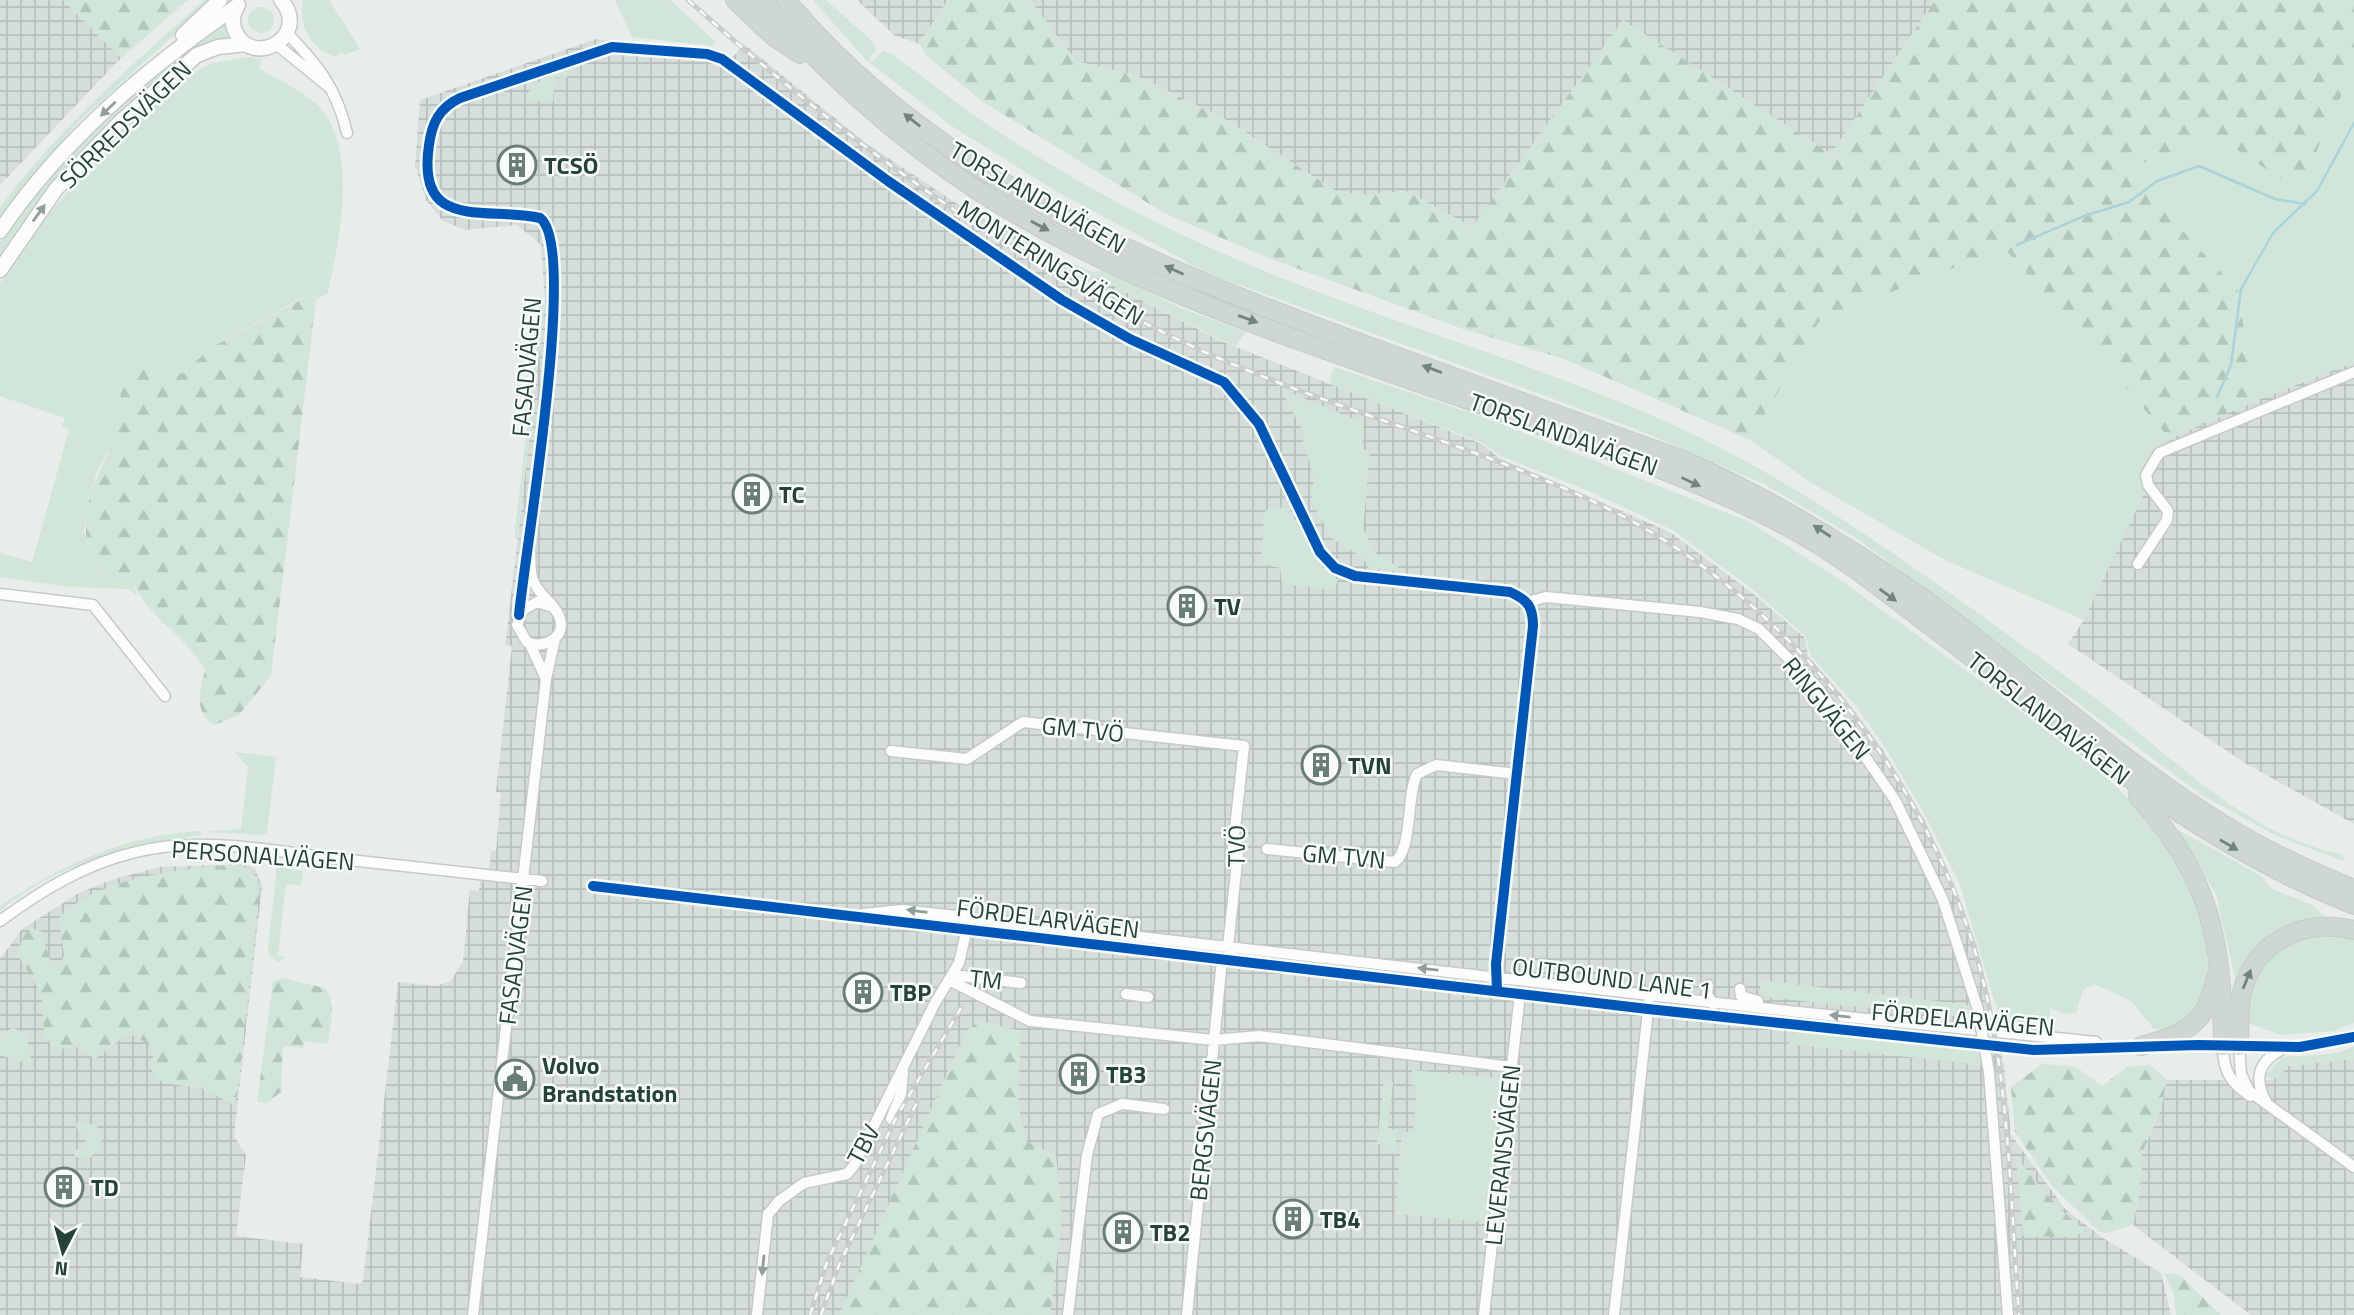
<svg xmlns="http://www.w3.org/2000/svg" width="2354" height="1315" font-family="'Titillium Web',sans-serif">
<defs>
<pattern id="industrial-grid" width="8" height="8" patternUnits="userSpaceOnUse" patternTransform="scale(1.75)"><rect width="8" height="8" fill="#d6dedb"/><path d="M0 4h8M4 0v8" fill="none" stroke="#b8c0bd"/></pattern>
<pattern id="forest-firs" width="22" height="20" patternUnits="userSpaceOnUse" patternTransform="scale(1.75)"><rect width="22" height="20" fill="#d1e6d8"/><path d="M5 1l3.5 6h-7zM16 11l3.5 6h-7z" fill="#b3c6ba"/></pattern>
</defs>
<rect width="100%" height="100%" fill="#e8edeb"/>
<path fill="url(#industrial-grid)" d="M0,0H63L121,58L0,185Z
M857,0H948L919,44L894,35Z
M1030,0H1935L1831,154L1623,21L1472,227L1406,191L1366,195L1336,191L1223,118L1137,76L1076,61Z
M596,39L711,49L733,57L744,44L867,144L962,207L1010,233L1221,341L1482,444L1499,458L1670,532L1750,591L1805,638L1808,656L1844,697L1883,750L1925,821L1977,946L2004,1066L2011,1135L2066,1210L2106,1240L2161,1273L2171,1315H0V959L22,929L79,893L111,880L159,867L246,864L255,869L262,886L234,1136L246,1155L236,1236L303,1244L300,1277L360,1284L363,1281L398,982L436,986L451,981L463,961L470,890L479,891L480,881L502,883V878L489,877L491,851H496L501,793L496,792L512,646L505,645L506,639L545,302L541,245L517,225L465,230L443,221L426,200L415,166L420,100Z
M2354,362V824L2245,763L2068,644L2084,620L2108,465L2255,401Z
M2354,1059V1315H2251L2133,1225L2142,1181V1153L2161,1109L2167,1080H2273L2289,1066Z"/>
<path fill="#d1e6d8" d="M204,0H213L80,120L0,216V208L6,199C64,124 134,63 204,0Z
M303,0H329L360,49L344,55L341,52L338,57C311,52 298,24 303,0Z
M615,0H670L716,42L712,46L632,37Z
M813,0H826L872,41L876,50L869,59L872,62L883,51L888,52C923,75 955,103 990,126C1053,168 1119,205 1187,237C1339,309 1504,351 1658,418C1784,473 1896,554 2007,634C2046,662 2085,689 2122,719C2188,772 2255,837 2341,854L2346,862L2277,836L2203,796L1856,538L1764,484L1636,429L1223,279L1188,264L1186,261L1054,190L950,125L864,58Z
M248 20a13 13 0 1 1 26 0a13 13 0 1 1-26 0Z
M223,20L228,39L194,52L0,259V242L5,235L42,185L104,117Z
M247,57L262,59L259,68C277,79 298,89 314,102C361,142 339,242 328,293L316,300L310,295L302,298L212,347L183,373L175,375L125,413L117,436L96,473L84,531L96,567L105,578H132L137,596L130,589L70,587L0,577V553L32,562L69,430L62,427L65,418L0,396V283L39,226L88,167L175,84L209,64Z
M2354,67V362L2255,401L2238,291L2126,169L2218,136L2299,191Z
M570,68L567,78L555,77L553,102L526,101C528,80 554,75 570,68Z
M2004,248L2170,439L2084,620L1945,560L1810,482L1750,440L1820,320Z
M1057,257L1094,272L1103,270L1181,308L1246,332L1236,346L1221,340Z
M542,302L545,304L517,539L514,538Z
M1334,367L1491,420L1750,522L1839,579L1989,687L2100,772L2146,815L2181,865L2203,913L2215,961L2192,1017L2179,1028L2154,1029L2131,1001L2094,984L2083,990L2076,1013L2063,1014L2050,1008V1028L2003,1021L1994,1000L1960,885L1926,817L1887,750L1855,705L1811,656L1806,637L1752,589L1672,530L1591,492L1500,456L1483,443L1332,385L1330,378Z
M1281,389L1364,423L1362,449L1370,451L1363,531L1367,534L1370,549L1407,573L1369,568L1363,558L1331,538L1311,500L1314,478L1303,440L1305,436Z
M1271,506L1289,509L1320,565L1338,580L1334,590L1282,584L1280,568L1261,564L1264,513Z
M235,752L276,757L267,833L263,835L205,832L241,829L248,767Z
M2177,829L2261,876L2272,889L2312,905L2328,919L2295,924L2237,987L2216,894Z
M200,831L202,835C129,845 58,862 0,911V906C59,866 127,834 200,831Z
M277,866L303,871L301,886L286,884L278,955L286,957L279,962L270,957L268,949Z
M2302,933L2354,936V1023L2333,1031L2281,1035L2248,1023C2246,972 2263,960 2302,933Z
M1758,980L1969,1005L1972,1018L1763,997Z
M13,1028L25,1033L31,1053L30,1064L0,1055V1034Z
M1800,1031L1979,1050L1982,1065L1788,1044Z
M2354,1047V1059L2289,1066L2273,1080L2265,1076L2282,1057L2332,1054Z
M1412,1070L1504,1079L1490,1223L1395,1214L1402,1132H1413L1417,1086L1411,1085Z
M1384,1081L1393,1082L1388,1129L1397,1130L1395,1155L1384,1149V1145L1377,1144Z
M77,1122L96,1125L102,1136L101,1146L90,1158L74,1157V1151L83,1148L86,1142L84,1133L76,1128Z"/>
<path fill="url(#forest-firs)" d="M63,0H188L121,58Z
M948,0H1030L1076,61L1137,76L1223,118L1336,191L1366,195L1406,191L1472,227L1623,20L1831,154L1935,0H2354V67L2299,191L2218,137L2126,169L2238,291L2255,401L2170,439L2004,248L1820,320L1750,440L1564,359L1463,329L1266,257L1166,214L983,102L928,57L919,44Z
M310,295L316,300L271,676L238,716L214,725C193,711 200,692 205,670C186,635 144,616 132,578H105C60,523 106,467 125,413L118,405C123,386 128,370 146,360L175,375L183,373L212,347Z
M237,865C250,868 254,872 260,885L237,1097L232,1104L200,1088L163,1083L152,1072L153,1048L135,1035L124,1037L95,1059L77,1047L59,1049L51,1046L44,1032L42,995L17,954L25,932L34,929L41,931L51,963L60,969L64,955L59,918C96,877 185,868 237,865Z
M282,978L325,988C337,1003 330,1026 328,1044L305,1041L303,1048L283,1046L281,1092L267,1103L257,1102L273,982Z
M980,1021L1021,1031L1018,1104L1027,1142L1056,1155L1062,1219L1050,1315H839L966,1031Z
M2042,1064L2076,1067L2102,1086L2127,1067L2150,1065L2167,1080L2161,1109L2142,1153V1181L2133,1225L2107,1233L2099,1232L2052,1186L2015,1132L2011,1087Z
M2016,1155C2037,1185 2057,1209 2087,1231L2071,1237L2023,1236Z
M2164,1273L2180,1275L2221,1315H2176L2173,1292Z"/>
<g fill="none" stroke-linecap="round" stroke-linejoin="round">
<path stroke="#a9d4db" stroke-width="2.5" d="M2017,245L2084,216L2129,202L2157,181L2199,166L2275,199L2305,204
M2217,397L2231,365L2241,289L2273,233L2317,191L2354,123"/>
<defs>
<path id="minor" d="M287,33C318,65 337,89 347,133
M276,44L329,87
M530,547C531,558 529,570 533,580C538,595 553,602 559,616C568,637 544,650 527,642L517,625L523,610L537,602L553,607
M2138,564L2167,520L2168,511L2148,485L2146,475L2159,453L2354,372
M0,594L93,605L165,696
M1528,602L1546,597L1700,612L1738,619L1759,629L1818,688L1895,800L1943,900L1978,1010
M519,615C524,556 579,247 540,218C484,206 416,232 429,145C432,123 439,108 460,98L612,47L707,54L722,59L888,181L1062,300L1130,339L1224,382L1259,424L1320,552L1335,568L1355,576L1510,592C1528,600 1533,607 1533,626L1496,964L1497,991
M530,644L546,679
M891,751L967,759L1023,722L1244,746L1233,847L1238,853L1228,947L1222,960L1187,1315
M1267,849L1395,862C1413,847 1406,797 1417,774L1436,765L1517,774
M593,886L1648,1009L2034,1050L2198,1045L2300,1047L2354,1037
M863,914L903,910L1798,1012L2096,1042
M0,921C42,890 85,864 136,852C198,836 269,850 331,858C402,866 472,874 542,881
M952,975L1021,983
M949,980L1030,1021L1214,1040L1259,1036L1512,1067
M1708,985L1707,994L1713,1004
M1740,989L1741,996L1758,1001
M1126,994L1148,997
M2223,1046C2223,1071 2230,1082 2250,1096
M2239,1046L2241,1074L2249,1091L2354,1167
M1989,1072L2008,1315
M2267,1104C2253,1079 2258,1062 2282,1049
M891,1119L901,1094L903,1072
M473,1315L546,679L555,639
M757,1315L768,1214L779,1201L804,1183L847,1174L855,1164L935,1003L959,963L968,924
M1068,1315L1087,1155L1098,1114L1122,1104L1164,1109
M1484,1315L1520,994
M1614,1315L1649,1002"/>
<path id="tertiary" d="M238,5C233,13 231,22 235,31C252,70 312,36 281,0
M183,35L220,0
M0,231C62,140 147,68 237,6
M0,270L56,189L120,122L197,55L218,47L246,44"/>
<path id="primary" d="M735,0L774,37L800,54
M761,0C825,72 895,137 977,190C1140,295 1334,351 1516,417C1612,451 1710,483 1799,533C1847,560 1892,597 1936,630C2072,734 2192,841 2354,905
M786,0C940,185 1170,274 1390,354C1487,389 1585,425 1683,460C1768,497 1845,544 1921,597C2024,671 2117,760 2226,826C2266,851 2310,871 2354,889
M2138,796C2212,880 2222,938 2223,1046
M2141,1046C2184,1034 2207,1026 2216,977
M2239,1046C2240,1028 2238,1009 2242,992C2255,940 2306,918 2354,930"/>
</defs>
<use href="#minor" stroke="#c5cac8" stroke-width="13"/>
<use href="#tertiary" stroke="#c5cac8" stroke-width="17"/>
<use href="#primary" stroke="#c3ccc9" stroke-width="20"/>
<use href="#minor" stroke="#fcfcfc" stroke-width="10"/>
<use href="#tertiary" stroke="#fcfcfc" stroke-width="14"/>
<use href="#primary" stroke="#cfd7d5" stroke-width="18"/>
<defs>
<path id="rail" d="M688,0C839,136 1011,262 1196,348C1328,409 1472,443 1603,506C1794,599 1944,795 1988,1002C2010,1105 2011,1211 2019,1315
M810,1315L827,1262L897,1116L961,1008
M821,1315L839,1265L918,1100"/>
</defs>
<use href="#rail" stroke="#c9cdcc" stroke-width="5"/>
<use href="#rail" stroke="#f7fbf9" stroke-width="2.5" stroke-dasharray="8" stroke-linecap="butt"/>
<defs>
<path id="minor-bridge" d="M1978,1010L1989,1072"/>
</defs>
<use href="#minor-bridge" stroke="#c5cac8" stroke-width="13" stroke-linecap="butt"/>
<use href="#minor-bridge" stroke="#fcfcfc" stroke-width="10"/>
<defs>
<path id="cycleway" d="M519,615C524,556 579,247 540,218C484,206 416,232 429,145C432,123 439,108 460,98L612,47L707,54L722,59L888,181L1062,300L1130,339L1224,382L1259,424L1320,552L1335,568L1355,576L1510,592C1528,600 1533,607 1533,626L1496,964L1497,991
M593,886L1648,1009L2034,1050L2198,1045L2300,1047L2354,1037"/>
</defs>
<use href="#cycleway" stroke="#f7fbf9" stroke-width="15"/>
<use href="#cycleway" stroke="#0057b8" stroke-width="10"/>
</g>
<defs><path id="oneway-solid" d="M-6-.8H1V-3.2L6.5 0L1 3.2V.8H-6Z" transform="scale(1.75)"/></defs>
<g fill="#909f9b">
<use href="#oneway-solid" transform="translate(108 109) rotate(137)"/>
<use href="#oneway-solid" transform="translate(39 213) rotate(-54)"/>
<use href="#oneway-solid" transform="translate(917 911) rotate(-173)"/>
<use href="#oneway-solid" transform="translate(1428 969) rotate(-174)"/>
<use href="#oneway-solid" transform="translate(1840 1016) rotate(-174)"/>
<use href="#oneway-solid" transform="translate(763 1265) rotate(96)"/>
</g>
<g fill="#718580">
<use href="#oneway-solid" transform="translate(912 120) rotate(-142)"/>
<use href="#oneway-solid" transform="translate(1040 226) rotate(28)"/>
<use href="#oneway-solid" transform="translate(1174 270) rotate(-156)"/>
<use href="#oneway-solid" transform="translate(1248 319) rotate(20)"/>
<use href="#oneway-solid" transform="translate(1432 369) rotate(-160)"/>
<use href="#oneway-solid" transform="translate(1691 482) rotate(25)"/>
<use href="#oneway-solid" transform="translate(1822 531) rotate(-147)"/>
<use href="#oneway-solid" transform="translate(1888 595) rotate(36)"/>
<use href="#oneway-solid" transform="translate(2229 845) rotate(30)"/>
<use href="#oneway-solid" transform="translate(2247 979) rotate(-68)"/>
</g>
<defs>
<symbol id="building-ring" viewBox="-11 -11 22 22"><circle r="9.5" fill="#f7fbf9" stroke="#697e78" stroke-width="1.5"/><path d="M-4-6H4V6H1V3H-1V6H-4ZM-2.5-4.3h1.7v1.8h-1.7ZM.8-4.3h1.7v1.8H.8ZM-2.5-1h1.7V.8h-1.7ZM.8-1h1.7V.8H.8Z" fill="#697e78"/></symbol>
<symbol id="civic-ring" viewBox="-11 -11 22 22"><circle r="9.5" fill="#f7fbf9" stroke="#697e78" stroke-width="1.5"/><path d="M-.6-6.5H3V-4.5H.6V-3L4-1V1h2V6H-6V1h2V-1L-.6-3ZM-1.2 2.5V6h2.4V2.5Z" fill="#697e78"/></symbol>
</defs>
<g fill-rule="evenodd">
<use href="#building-ring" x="495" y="143" width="44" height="44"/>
<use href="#building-ring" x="730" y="472" width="44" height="44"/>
<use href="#building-ring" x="1165" y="584" width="44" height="44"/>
<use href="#building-ring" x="1299" y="743" width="44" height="44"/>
<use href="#building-ring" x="841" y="970" width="44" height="44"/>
<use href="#building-ring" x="1057" y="1052" width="44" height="44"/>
<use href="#civic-ring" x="493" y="1057" width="44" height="44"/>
<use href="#building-ring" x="42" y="1165" width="44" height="44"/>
<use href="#building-ring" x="1271" y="1197" width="44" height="44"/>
<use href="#building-ring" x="1101" y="1210" width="44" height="44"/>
</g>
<g text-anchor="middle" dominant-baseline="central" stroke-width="5" stroke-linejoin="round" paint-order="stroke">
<g font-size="24" fill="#24423a" stroke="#f7fbf9">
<text transform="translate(125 124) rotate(-44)">SÖRREDSVÄGEN</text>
<text transform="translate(1038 197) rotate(30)">TORSLANDAVÄGEN</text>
<text transform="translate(1051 262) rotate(32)">MONTERINGSVÄGEN</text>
<text transform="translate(526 367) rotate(-85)">FASADVÄGEN</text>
<text transform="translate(1564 434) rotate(20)">TORSLANDAVÄGEN</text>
<text transform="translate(1827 708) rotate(51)">RINGVÄGEN</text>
<text transform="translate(2049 718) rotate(38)">TORSLANDAVÄGEN</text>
<text transform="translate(1083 729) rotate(6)">GM TVÖ</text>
<text transform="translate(1236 846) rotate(-89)">TVÖ</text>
<text transform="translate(263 855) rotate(4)">PERSONALVÄGEN</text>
<text transform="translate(1344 856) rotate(5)">GM TVN</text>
<text transform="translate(1048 918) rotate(7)">FÖRDELARVÄGEN</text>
<text transform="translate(515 955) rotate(-83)">FASADVÄGEN</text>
<text transform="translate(1612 978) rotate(7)">OUTBOUND LANE 1</text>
<text transform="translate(986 979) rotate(6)">TM</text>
<text transform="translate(1963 1019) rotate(5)">FÖRDELARVÄGEN</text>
<text transform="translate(1205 1130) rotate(-84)">BERGSVÄGEN</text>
<text transform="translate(863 1144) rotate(-62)">TBV</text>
<text transform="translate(1502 1155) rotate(-84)">LEVERANSVÄGEN</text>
</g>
<g font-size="24" font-weight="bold" fill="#24423a" stroke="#f7fbf9" text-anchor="start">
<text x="544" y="165">TCSÖ</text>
<text x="779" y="494">TC</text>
<text x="1214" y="606">TV</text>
<text x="1348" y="765">TVN</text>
<text x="890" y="992">TBP</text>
<text x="542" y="1065">Volvo<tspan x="542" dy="28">Brandstation</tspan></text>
<text x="1106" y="1074">TB3</text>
<text x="91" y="1187">TD</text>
<text x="1320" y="1219">TB4</text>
<text x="1150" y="1232">TB2</text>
</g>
</g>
<g transform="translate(63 1252) rotate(186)" stroke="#f7fbf9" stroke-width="5" paint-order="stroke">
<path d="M0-5L12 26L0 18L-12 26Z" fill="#24423a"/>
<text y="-10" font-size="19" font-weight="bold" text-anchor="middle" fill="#24423a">N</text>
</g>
</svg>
